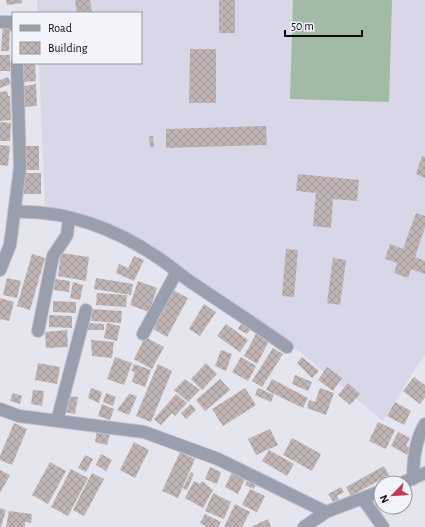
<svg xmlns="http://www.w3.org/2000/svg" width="425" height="527" font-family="'Alegreya Sans',sans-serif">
<defs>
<pattern id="building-cross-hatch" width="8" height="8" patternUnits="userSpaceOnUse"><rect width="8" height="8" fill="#bfb4b3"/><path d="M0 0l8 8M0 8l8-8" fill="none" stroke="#a39a99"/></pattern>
</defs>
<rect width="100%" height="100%" fill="#e5e5ef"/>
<path fill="#d7d7e8" d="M37,0H425V353L383,421L300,352L135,236L97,219L45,207L39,63H141V13H37Z"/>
<path fill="#a3bba4" d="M293,0H392L389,102L290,99Z"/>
<path fill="url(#building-cross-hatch)" d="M6,0H22V3L7,5Z
M75,0H90L92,13H77Z
M219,0H235V33H219Z
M3,24L10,25L9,51H1Z
M190,49H216V103H189Z
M0,55H10V71H0Z
M21,63H35L36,81L23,82Z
M8,77L11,84L0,88V80Z
M36,84L37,106L21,107L20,87Z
M7,91L8,96H10L11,120L0,121V92Z
M0,122L11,123L10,141H0Z
M266,126L267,145L166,148V129Z
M149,136H153L154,147H150Z
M0,145L10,146L8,166L0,165Z
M24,146H39V170H24Z
M422,156L425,157V178L416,174Z
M24,173H41V194H24Z
M298,174L359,180L357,201L333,199L331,228L313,226L316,193L296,191Z
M416,213L425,216V227L415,257L425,261V274L411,269L408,278L394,273L397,263L385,259L390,244L403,249Z
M286,249L298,250L294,297L282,296Z
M61,253L89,257L86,281L58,276Z
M32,254L45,258L30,310L17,306Z
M134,256L144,260L134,281L116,273L119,264L128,268Z
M333,258L346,260L340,305L327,303Z
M7,278L21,281L17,298L3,295Z
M96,278L133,284L131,295L94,289Z
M55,279L70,281L69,292L54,290Z
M138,281L157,288L149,312L130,305Z
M73,282L83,285L80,300L70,298Z
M173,290L188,298L167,337L153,329Z
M97,293L127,295L126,307L96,305Z
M0,298L14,302L9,321L0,319Z
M53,301L76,302V313L53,312Z
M204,304L216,312L200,336L189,329Z
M92,309L122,311L121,323L91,321Z
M49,315L72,316V328L49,327Z
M242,322L252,327L247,334L238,329Z
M85,323L104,324V330H84Z
M107,323L120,326L117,341L104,338Z
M226,324L248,340L240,352L217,336Z
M67,330L68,347L46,348L45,332Z
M257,332L270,339L257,364L244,356Z
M145,337L164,347L152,369L134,359Z
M91,340L114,342L112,358L92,356Z
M273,348L283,354L262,387L252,381Z
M221,350L232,354L226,371L215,366Z
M115,357L132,363L124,385L107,379Z
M241,357L256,366L248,381L232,372Z
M302,357L319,371L312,378L297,363Z
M38,363L60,367L57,384L35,380Z
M206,363L217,374L202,390L191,379Z
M134,364L151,370L145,387L132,382L135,372L131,371Z
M158,364L172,371L151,422L136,416Z
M327,367L342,378L333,391L318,380Z
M295,375L312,382L308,391L292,384Z
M414,377L425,385V397L420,404L403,391Z
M185,379L200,390L188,402L174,390Z
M220,379L230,390L205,411L196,400Z
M272,379L308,398L303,408L266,390Z
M348,383L360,394L350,405L338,395Z
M91,388L102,392L99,403L88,398Z
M245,388L256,405L223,426L212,409Z
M258,388L274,395L271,402L255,395Z
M320,388L334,393L326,415L307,408L309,400L315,402Z
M33,390L44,391L42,406L31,404Z
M13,393L22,396L20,404L10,401Z
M106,393L116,397L113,406L103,402Z
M129,394L137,396L129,415L117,410Z
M176,394L187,403L175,416L172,413L161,425L154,419Z
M67,396L78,397L75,414L64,412Z
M395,402L411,411L404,425L387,416Z
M102,404L114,409L110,420L98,416Z
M191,404L196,410L186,419L181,413Z
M378,422L395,430L386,449L369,441Z
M14,423L27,429L12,465L0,460V456Z
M270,429L278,445L256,455L248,439Z
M97,430L110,434L107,445L95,442Z
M398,432L410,438L406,446L411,449L408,455L391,446Z
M292,438L321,454L312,471L283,455Z
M134,442L149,450L135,478L120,470Z
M269,450L294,464L287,476L262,461Z
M180,452L195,459L178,498L162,491Z
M101,454L112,460L106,471L96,465Z
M85,455L93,459L86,472L78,468Z
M50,462L66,471L48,504L32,495Z
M384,466L389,475L351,496L346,487Z
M210,467L221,472L217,484L205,479Z
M71,469L88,478L68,516L51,507Z
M0,470L10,475L0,493Z
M233,470L246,477L238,494L225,487Z
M191,472L194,474L187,490L183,488Z
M92,473L104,479L84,516L73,510Z
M248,478L257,482L254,489L245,485Z
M194,481L200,484L202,481L213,490L203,508L185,498Z
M341,487L344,492L337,496L339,500L334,503L328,494Z
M250,489L265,496L257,512L242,505Z
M213,493L231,502L224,519L205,511Z
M235,504L250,512L242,527H224Z
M0,508L6,510L1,527H0Z
M9,511L32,514L31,523L25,522V527H6Z
M205,514L221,522L218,527H207L200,523Z
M268,519L271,526L270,527H251Z"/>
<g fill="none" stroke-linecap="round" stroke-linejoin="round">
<defs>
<path id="minor" d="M0,22H10L13,25
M15,212C66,210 116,229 157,257C170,265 181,276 194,284C225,305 256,325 287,347
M0,270L10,245L20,168L17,63
M38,331L53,256L67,235L69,218
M143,334L175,275L174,269
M0,409L19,416L144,432L218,459L326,512
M57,421L86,310
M413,479C413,461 415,440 425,424
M402,483L425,473
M363,499L383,527
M304,527L326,512L381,491"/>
</defs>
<use href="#minor" stroke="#c2c2cb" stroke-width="14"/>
<use href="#minor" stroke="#999fac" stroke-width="12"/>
</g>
<rect x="12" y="12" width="130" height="52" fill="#f3f3fc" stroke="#97979d"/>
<rect x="20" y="25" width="20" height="6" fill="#999fac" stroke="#97979d"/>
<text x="48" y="32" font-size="12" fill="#0c0c0f">Road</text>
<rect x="20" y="42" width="20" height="12" fill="url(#building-cross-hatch)" stroke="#97979d"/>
<text x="48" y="52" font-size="12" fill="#0c0c0f">Building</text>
<g transform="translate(393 495) rotate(245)"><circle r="19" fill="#f3f3fc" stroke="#97979d"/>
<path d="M0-3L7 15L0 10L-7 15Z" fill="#c93953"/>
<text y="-6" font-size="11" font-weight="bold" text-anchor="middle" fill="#0c0c0f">N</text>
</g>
<path d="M285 30v6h77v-6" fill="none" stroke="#0c0c0f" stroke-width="2"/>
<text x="291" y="30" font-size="12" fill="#0c0c0f" stroke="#f3f3fc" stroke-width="3" paint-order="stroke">50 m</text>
</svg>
